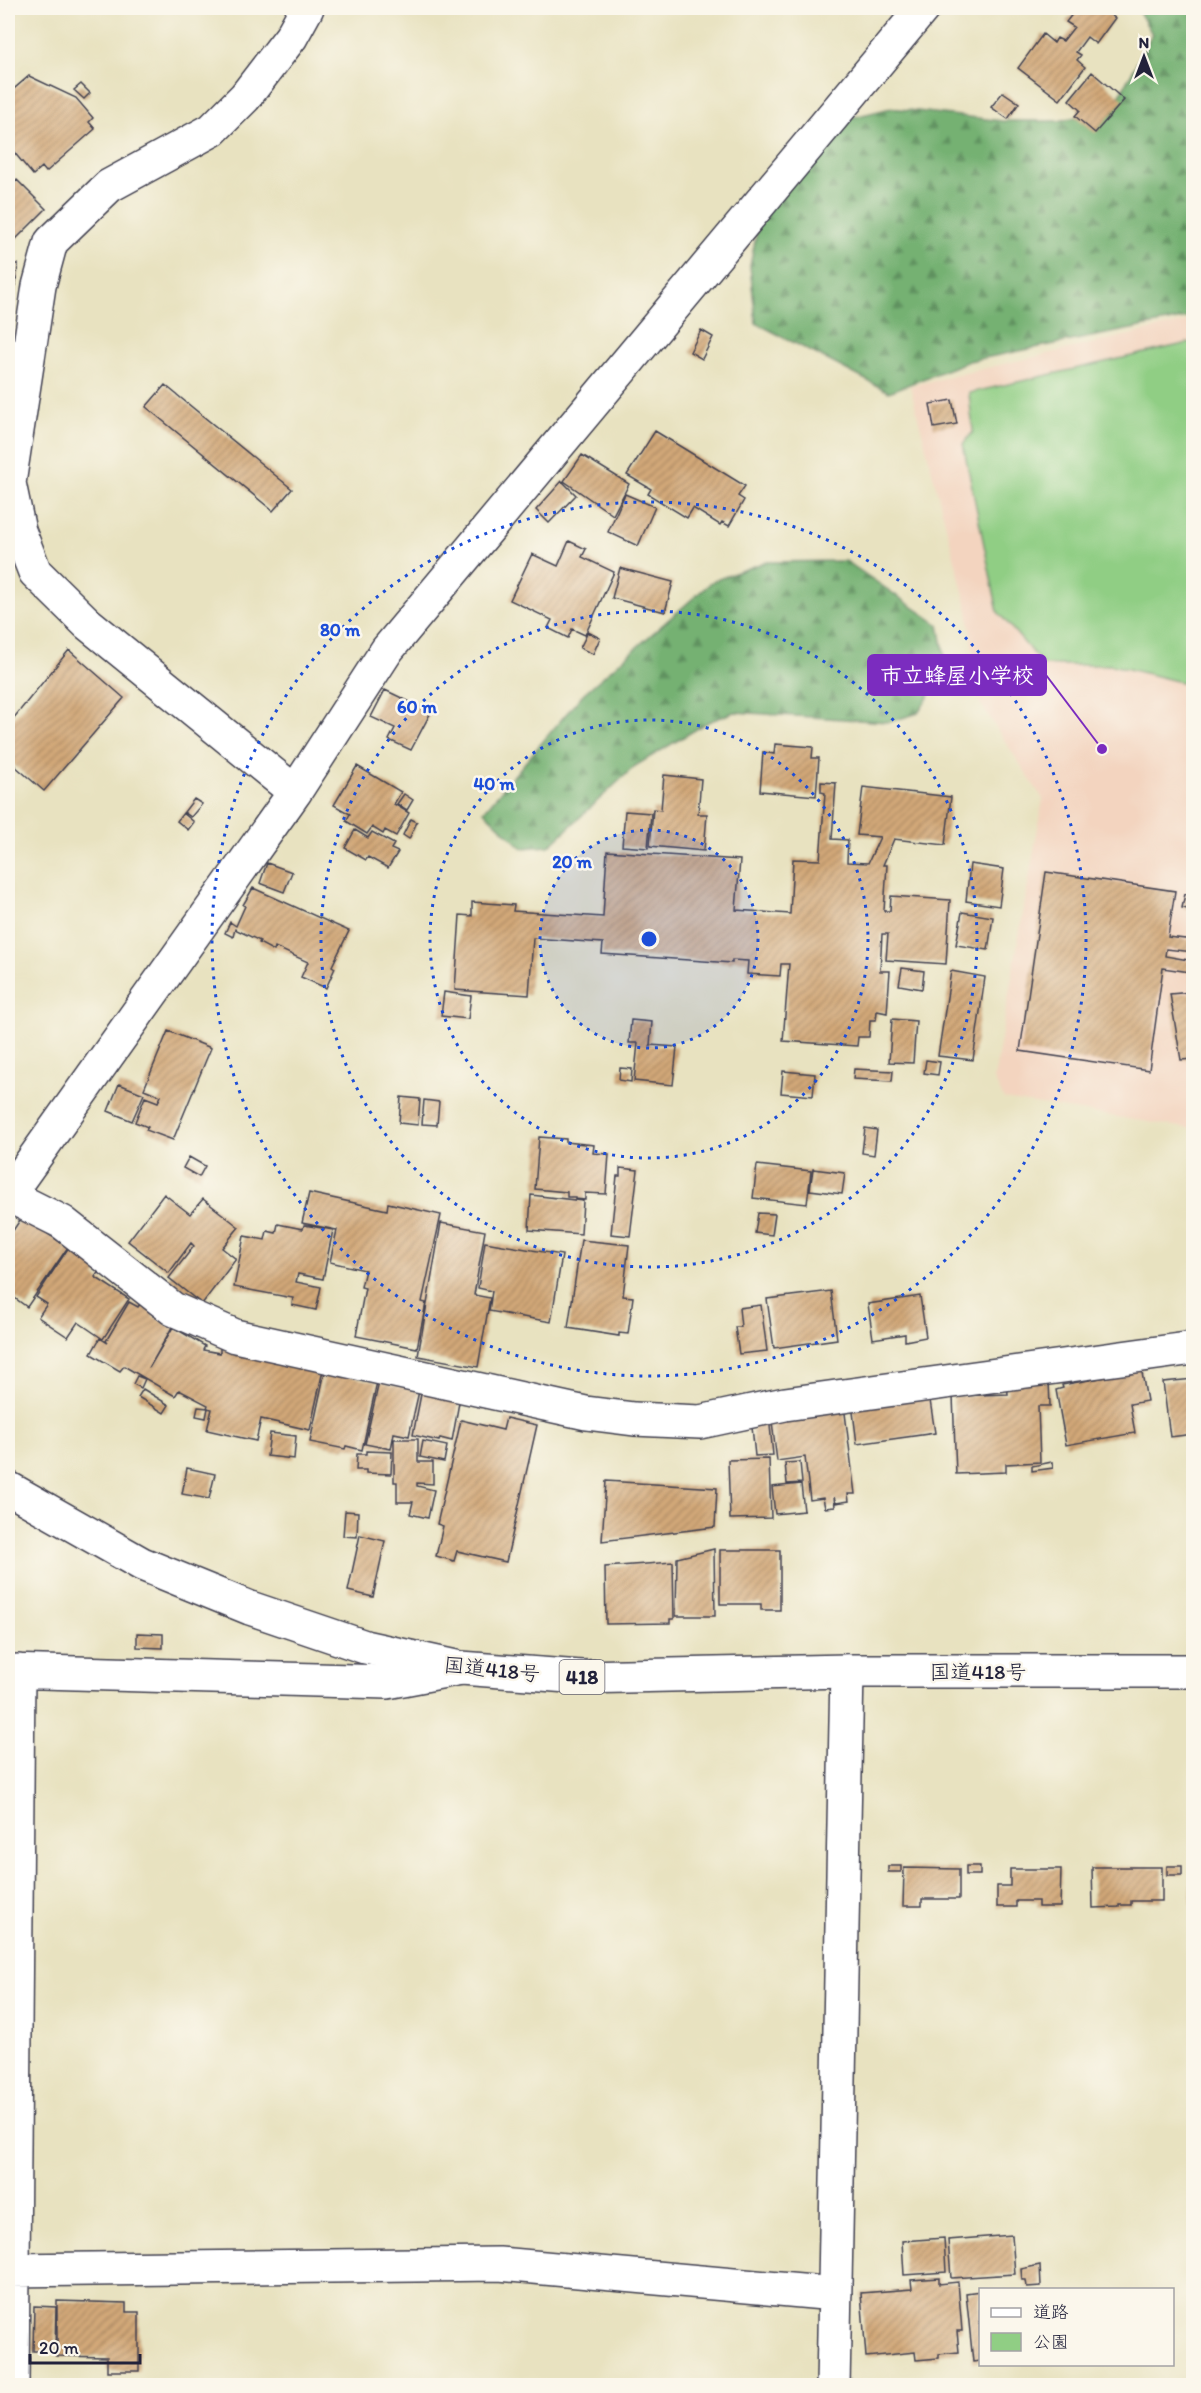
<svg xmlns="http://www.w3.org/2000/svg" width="1201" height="2393" font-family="Itim,'Klee One',sans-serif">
<defs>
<pattern id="forest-firs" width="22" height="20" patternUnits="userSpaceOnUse" patternTransform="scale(1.5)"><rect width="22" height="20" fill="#74b172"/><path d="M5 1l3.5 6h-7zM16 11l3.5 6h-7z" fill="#5f905f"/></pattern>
<pattern id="building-hatch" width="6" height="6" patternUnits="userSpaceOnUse" patternTransform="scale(1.5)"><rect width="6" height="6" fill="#d2a878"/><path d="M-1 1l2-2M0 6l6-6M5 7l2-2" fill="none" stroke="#aa8864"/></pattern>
</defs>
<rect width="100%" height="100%" fill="#fbf7ec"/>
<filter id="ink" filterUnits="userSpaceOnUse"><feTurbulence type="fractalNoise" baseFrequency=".0167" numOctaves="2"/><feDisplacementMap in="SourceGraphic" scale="12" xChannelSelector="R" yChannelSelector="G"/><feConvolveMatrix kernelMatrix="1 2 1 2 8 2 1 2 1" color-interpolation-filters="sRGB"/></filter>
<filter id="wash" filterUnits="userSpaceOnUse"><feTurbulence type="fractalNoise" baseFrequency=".008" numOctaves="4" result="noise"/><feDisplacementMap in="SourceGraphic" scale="24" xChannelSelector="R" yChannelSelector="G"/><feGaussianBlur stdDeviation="1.35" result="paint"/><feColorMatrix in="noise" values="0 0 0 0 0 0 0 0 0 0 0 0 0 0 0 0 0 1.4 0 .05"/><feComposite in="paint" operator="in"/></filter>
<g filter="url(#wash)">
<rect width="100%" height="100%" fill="#e8e2c0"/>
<path fill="#f3d4bf" d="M1193,320V1129L1004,1099L994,1079L1043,799L978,700L968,611L910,386Z"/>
<path fill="#90ce84" stroke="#597860" stroke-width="1.5" d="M1193,342V685L1112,665H1043L998,612L963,444L973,432L969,393Z"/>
<path fill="url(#forest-firs)" stroke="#4b6a56" stroke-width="1.5" d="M1137,8H1193V317L969,361L889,392L756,323L750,266L761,211L838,121L891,108L1003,121H1059L1113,108L1152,34Z
M846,561L939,625L947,668L918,713L889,722L734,712L708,722L635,766L549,846L522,848L484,811L583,694L713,581L765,562Z"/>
<g id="blocks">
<path fill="url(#building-hatch)" d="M1077,8H1100L1115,18L1096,44L1087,37L1076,52L1081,55L1077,60L1085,67L1060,100L1018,68L1043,34L1054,43L1057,38L1063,41L1074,27L1066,22Z
M1092,72L1124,100L1095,133L1075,116L1080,110L1069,100Z
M29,76L76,98L93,118L89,122L95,129L46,172L42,167L33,175L8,145V91L9,93Z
M81,84L90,93L84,99L74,90Z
M1003,92L1019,103L1008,119L991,107Z
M17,180L46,209L8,247V189Z
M9,264H18L17,279L8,278Z
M8,279L16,280L13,302L8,301Z
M8,306L14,307L10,327H8Z
M701,330L713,337L702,359L690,352Z
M165,385L292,489L273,511L146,407Z
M952,400L957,424L934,428L930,404Z
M655,431L745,486L738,496L744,500L729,526L722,522L720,525L693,508L687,518L648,494L651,489L627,475Z
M582,455L629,484L613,515L564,481Z
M562,481L576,495L549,523L536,510Z
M625,494L655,507L638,546L608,532Z
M569,541L586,549L582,557L614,572L585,635L572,629L568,638L548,628L552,620L510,600L532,554L558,566Z
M620,568L673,582L665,612L612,598Z
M588,632L600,638L593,654L580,648Z
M69,650L124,698L44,791L8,760V725Z
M385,690L431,712L411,750L389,740L395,728L371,717Z
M775,744L813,747L812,758H819L816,796L760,791L763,752L774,754Z
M357,766L401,792L394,804L409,813L396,836L385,830L383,834L372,827L367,834L346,821L350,814L334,805Z
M664,775L701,779L698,814H707L704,851L650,846L653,809L661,810Z
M821,782L836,783L832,839L848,840L847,862L868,863L880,837L857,835L863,787L951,797L945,845L894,839L883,865H887L884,911H890L891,896L950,900L946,964L886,960L888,934H882L880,971H890L887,1013L877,1011L876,1020H870L869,1037H858L857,1046L783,1041L789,964H781L780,976L747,974L748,961L732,960V963L602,954L603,943L533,938L529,995L455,990L460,915L472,916V902L514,905L513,911L603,917L607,851L740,860L736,910L790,914L793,859L820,860L825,793L821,792Z
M404,794L413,800L407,810L397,804Z
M194,799L202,804L191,817L184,812Z
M625,811L651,813L648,848L622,846Z
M183,813L194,822L188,830L177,821Z
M411,819L417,822L409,839L403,835Z
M355,830L368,838L372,832L394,844L391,849L398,852L388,868L368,857L366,860L345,848Z
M267,863L292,872L284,892L260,883Z
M970,864L1004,869L999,906L966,901Z
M1046,872L1175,891L1168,937L1194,940V952L1166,949L1165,956L1194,961V1059L1181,1060L1170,994L1192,992L1190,972L1163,968L1149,1070L1020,1051Z
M253,888L349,931L332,966L335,968L326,988L301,977L308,962L275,947L274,951L259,943L260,941L235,929L233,937L225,933L230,922L236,926L245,906L243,905Z
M1185,894L1194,896V910L1182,908Z
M962,912L993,917L988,950L956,945Z
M902,968L924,971L922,989L899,985Z
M951,971L985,977L973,1060L938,1056Z
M444,992L471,996L468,1019L441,1016Z
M892,1019L916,1021L913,1063L889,1062Z
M631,1020L652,1022L650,1045L677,1047L673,1085L634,1081L638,1043H629Z
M168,1031L211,1048L173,1140L146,1130L148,1127L135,1122L145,1097L158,1102L161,1096L144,1089Z
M926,1060L940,1062L938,1075L924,1073Z
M620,1068L632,1069L631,1082L619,1080Z
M854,1069L893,1071L892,1081L853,1079Z
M783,1071L815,1074L813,1096L781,1093Z
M119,1084L144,1094L132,1121L108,1111Z
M401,1097L420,1099L418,1125L399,1123Z
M424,1100L439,1102L437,1125L422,1124Z
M865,1128L877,1130L874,1155L862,1153Z
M539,1137L566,1139V1142L594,1145L593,1153L609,1154L606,1194L585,1193V1200L575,1199V1197H567V1192L535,1189Z
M189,1157L205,1166L199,1177L183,1168Z
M757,1165L811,1171L807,1204L753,1198Z
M620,1168L638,1170L630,1236L611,1234L617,1176H620Z
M813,1169L845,1173L842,1194L810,1190Z
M309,1193L387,1210L388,1203L441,1215L422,1302L426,1303L417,1348L356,1336L365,1288L361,1287L365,1270L330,1262L337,1230L302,1223Z
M164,1194L190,1214L203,1199L239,1227L222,1248L236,1259L202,1304L169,1278L194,1246L191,1243L169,1273L128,1241Z
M531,1195L583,1201L581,1234L529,1230Z
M758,1213L775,1214L772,1235L755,1233Z
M22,1217L68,1247L27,1307L8,1293V1238Z
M441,1223L485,1231L474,1295L490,1298L478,1367L418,1356Z
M278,1224L303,1229L304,1225L333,1230L323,1279L298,1274L296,1282L321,1287L316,1310L292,1305L293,1298L234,1287L244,1236L265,1240L267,1231L276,1233Z
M581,1240L629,1245L623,1296L633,1297L628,1334L619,1333V1336L568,1328Z
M485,1242L562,1255L551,1322L489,1311L492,1291L478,1288Z
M69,1247L101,1268L95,1277L129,1299L103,1339L78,1322L68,1337L38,1317L47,1304L36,1297Z
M831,1291L837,1339L774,1348L767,1299Z
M920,1296L926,1337L905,1341V1334L873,1339L868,1304Z
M129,1302L138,1307L140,1304L155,1312L153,1316L172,1327L149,1368L173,1327L205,1346L203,1350L220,1353V1348L323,1370L310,1430L261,1419L256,1441L207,1430L212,1409L207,1408L208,1405L179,1390L175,1396L124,1366L120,1371L91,1354L100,1338L108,1343L106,1341Z
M761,1305L767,1351L739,1354L735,1327H741L739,1308Z
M1141,1367L1147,1401L1130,1404L1135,1433L1066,1445L1056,1390L1063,1388L1062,1385L1112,1376L1111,1373Z
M325,1371L377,1382L362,1450L346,1446L345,1449L310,1442Z
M137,1376L145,1379L141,1388L133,1384Z
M1194,1379V1434L1170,1437L1163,1382Z
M1049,1381L1050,1406H1038L1040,1462L1006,1464V1472L956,1474L953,1396L1008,1394L1007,1382Z
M379,1382L419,1391L409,1436L394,1433L391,1449L365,1444Z
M143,1389L169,1405L164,1413L138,1397Z
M422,1389L460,1397L452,1441L440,1438L439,1441L413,1435Z
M929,1394L935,1433L857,1444L852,1404Z
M844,1405L855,1494H848L849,1501L836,1503L834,1497L835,1507L825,1508L823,1498L810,1500L805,1457L777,1461L771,1414Z
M198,1407L208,1408L206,1418L196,1416Z
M769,1416L773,1455L755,1456L751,1417Z
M506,1418L537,1425L506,1562L457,1551L454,1561L436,1556L443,1526L437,1524L461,1420L503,1430Z
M270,1433L296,1436L294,1459L267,1456Z
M394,1439H418V1462H433V1484L417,1483V1486L434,1490L428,1518L410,1514L413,1502H397V1482H394Z
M423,1441L447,1446L444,1462L420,1457Z
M366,1451L392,1452L391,1474L366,1473V1470H356L357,1454H366Z
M769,1459L771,1518L730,1519L728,1460Z
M800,1462L802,1483L787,1484L785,1463Z
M1052,1462L1053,1468L1032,1471V1466Z
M187,1468L215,1474L209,1499L182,1494Z
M606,1481L717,1488L715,1527L602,1541Z
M801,1484L804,1511L775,1514L772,1487Z
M345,1511L358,1512L357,1537L343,1536Z
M360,1535L385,1541L373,1597L348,1591Z
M714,1549L715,1616H676L677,1558Z
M720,1550H780V1610H761V1604H720Z
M673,1562L674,1619H670V1623L606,1624L605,1567Z
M137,1633L163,1634V1648L137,1647Z
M888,1866H901V1872H888Z
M966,1866H980V1875H966Z
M1167,1866H1182V1875H1167Z
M1191,1866H1194V1904H1190Z
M1092,1867H1162V1901H1131V1905H1119V1907L1093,1908Z
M904,1868L959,1869V1899H922V1906H903Z
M1010,1869H1061L1060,1907H1038V1901H1016V1907H997V1886H1010Z
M1012,2235L1015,2274L951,2278L948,2240Z
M944,2238L946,2272L904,2275L902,2241Z
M1040,2265L1041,2286L1027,2287L1026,2280H1022L1021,2269Z
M939,2278V2284L958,2282L962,2331H957L959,2352L939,2354V2358L916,2360L915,2352L866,2357L861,2293L912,2289L911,2280Z
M980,2291V2361L973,2362L966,2293Z
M57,2301L126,2303V2312H139V2371H107V2357L57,2356Z
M34,2306L56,2307L55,2351H33Z"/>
</g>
</g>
<g filter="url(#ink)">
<use href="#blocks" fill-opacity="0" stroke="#403f4f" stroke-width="1.5"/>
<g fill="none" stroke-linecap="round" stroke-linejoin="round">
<defs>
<path id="minor" d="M8,483H9L39,286L51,242L109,186L212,130L245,97L291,37L307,8
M9,483L19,531L35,572L87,623L295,792
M8,1195L295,792L387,650L923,8
M8,1195L62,1222L173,1309L235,1336L586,1413L634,1419L700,1422L785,1404L1194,1348
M8,1671L387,1682L461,1668
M8,2270L499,2264L835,2294
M12,2386L18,1671
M833,2386L847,1671"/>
<path id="highway" d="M8,1488L142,1564L250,1608L365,1647L461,1668L581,1677L847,1671H1194"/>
</defs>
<use href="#minor" stroke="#403f4f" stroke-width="36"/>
<use href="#highway" stroke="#403f4f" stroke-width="36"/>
<use href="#minor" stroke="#fff" stroke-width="33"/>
<use href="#highway" stroke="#fff" stroke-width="33"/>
</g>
</g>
<circle cx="649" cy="939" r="109" fill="#1d4ed8" fill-opacity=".12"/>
<g fill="none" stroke="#1d4ed8" stroke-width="3" stroke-dasharray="3 6">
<circle cx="649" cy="939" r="109"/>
<circle cx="649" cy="939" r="219"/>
<circle cx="649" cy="939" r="328"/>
<circle cx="649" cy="939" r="437"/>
</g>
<g text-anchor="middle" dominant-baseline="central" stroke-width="5" stroke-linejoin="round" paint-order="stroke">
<rect fill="#fbf7ec" stroke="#636270" stroke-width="1.5" x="559.5" y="1660" width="45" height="34" rx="4.5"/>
<g font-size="20" font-weight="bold" fill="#22223b">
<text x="582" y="1677">418</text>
</g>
<g font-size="21" fill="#22223b" stroke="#fbf7ec">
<text transform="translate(492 1669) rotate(6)">国道418号</text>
<text x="978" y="1671">国道418号</text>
</g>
</g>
<circle cx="649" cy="939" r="9" fill="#1d4ed8" stroke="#fbf7ec" stroke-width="3"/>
<g font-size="18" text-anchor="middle" font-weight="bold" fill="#1d4ed8" stroke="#fbf7ec" stroke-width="5" stroke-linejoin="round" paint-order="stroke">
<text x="340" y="636">80 m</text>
<text x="417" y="713">60 m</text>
<text x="494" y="790">40 m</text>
<text x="572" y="868">20 m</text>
</g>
<path fill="none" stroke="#7b2cbf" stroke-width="2" d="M1102 749L1046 675"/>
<circle fill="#7b2cbf" stroke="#fbf7ec" stroke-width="2" cx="1102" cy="749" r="6"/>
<rect fill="#7b2cbf" stroke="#7b2cbf" stroke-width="2" x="868" y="655" width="178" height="40" rx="6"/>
<g font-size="22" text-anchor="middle" font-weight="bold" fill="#fff">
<text x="957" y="683">市立蜂屋小学校</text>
</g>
<rect width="1201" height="2393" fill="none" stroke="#fbf7ec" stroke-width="30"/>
<rect x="979" y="2288" width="195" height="78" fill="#fbf7ec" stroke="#a4a2a5" stroke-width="1.5"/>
<rect x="991" y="2308" width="30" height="9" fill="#ffffff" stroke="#a4a2a5" stroke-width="1.5"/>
<text x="1033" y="2318" font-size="18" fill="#22223b">道路</text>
<rect x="991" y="2333" width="30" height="18" fill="#90ce84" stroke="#a4a2a5" stroke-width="1.5"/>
<text x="1033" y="2348" font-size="18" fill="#22223b">公園</text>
<g transform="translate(1144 57)" stroke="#fbf7ec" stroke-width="4.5" paint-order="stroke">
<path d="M0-4.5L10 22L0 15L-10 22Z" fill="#22223b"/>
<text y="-9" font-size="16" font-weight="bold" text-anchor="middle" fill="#22223b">N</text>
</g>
<path d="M30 2354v9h110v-9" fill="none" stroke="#22223b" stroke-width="3"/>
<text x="39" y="2354" font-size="18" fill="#22223b" stroke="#fbf7ec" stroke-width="4.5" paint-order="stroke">20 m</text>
</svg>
